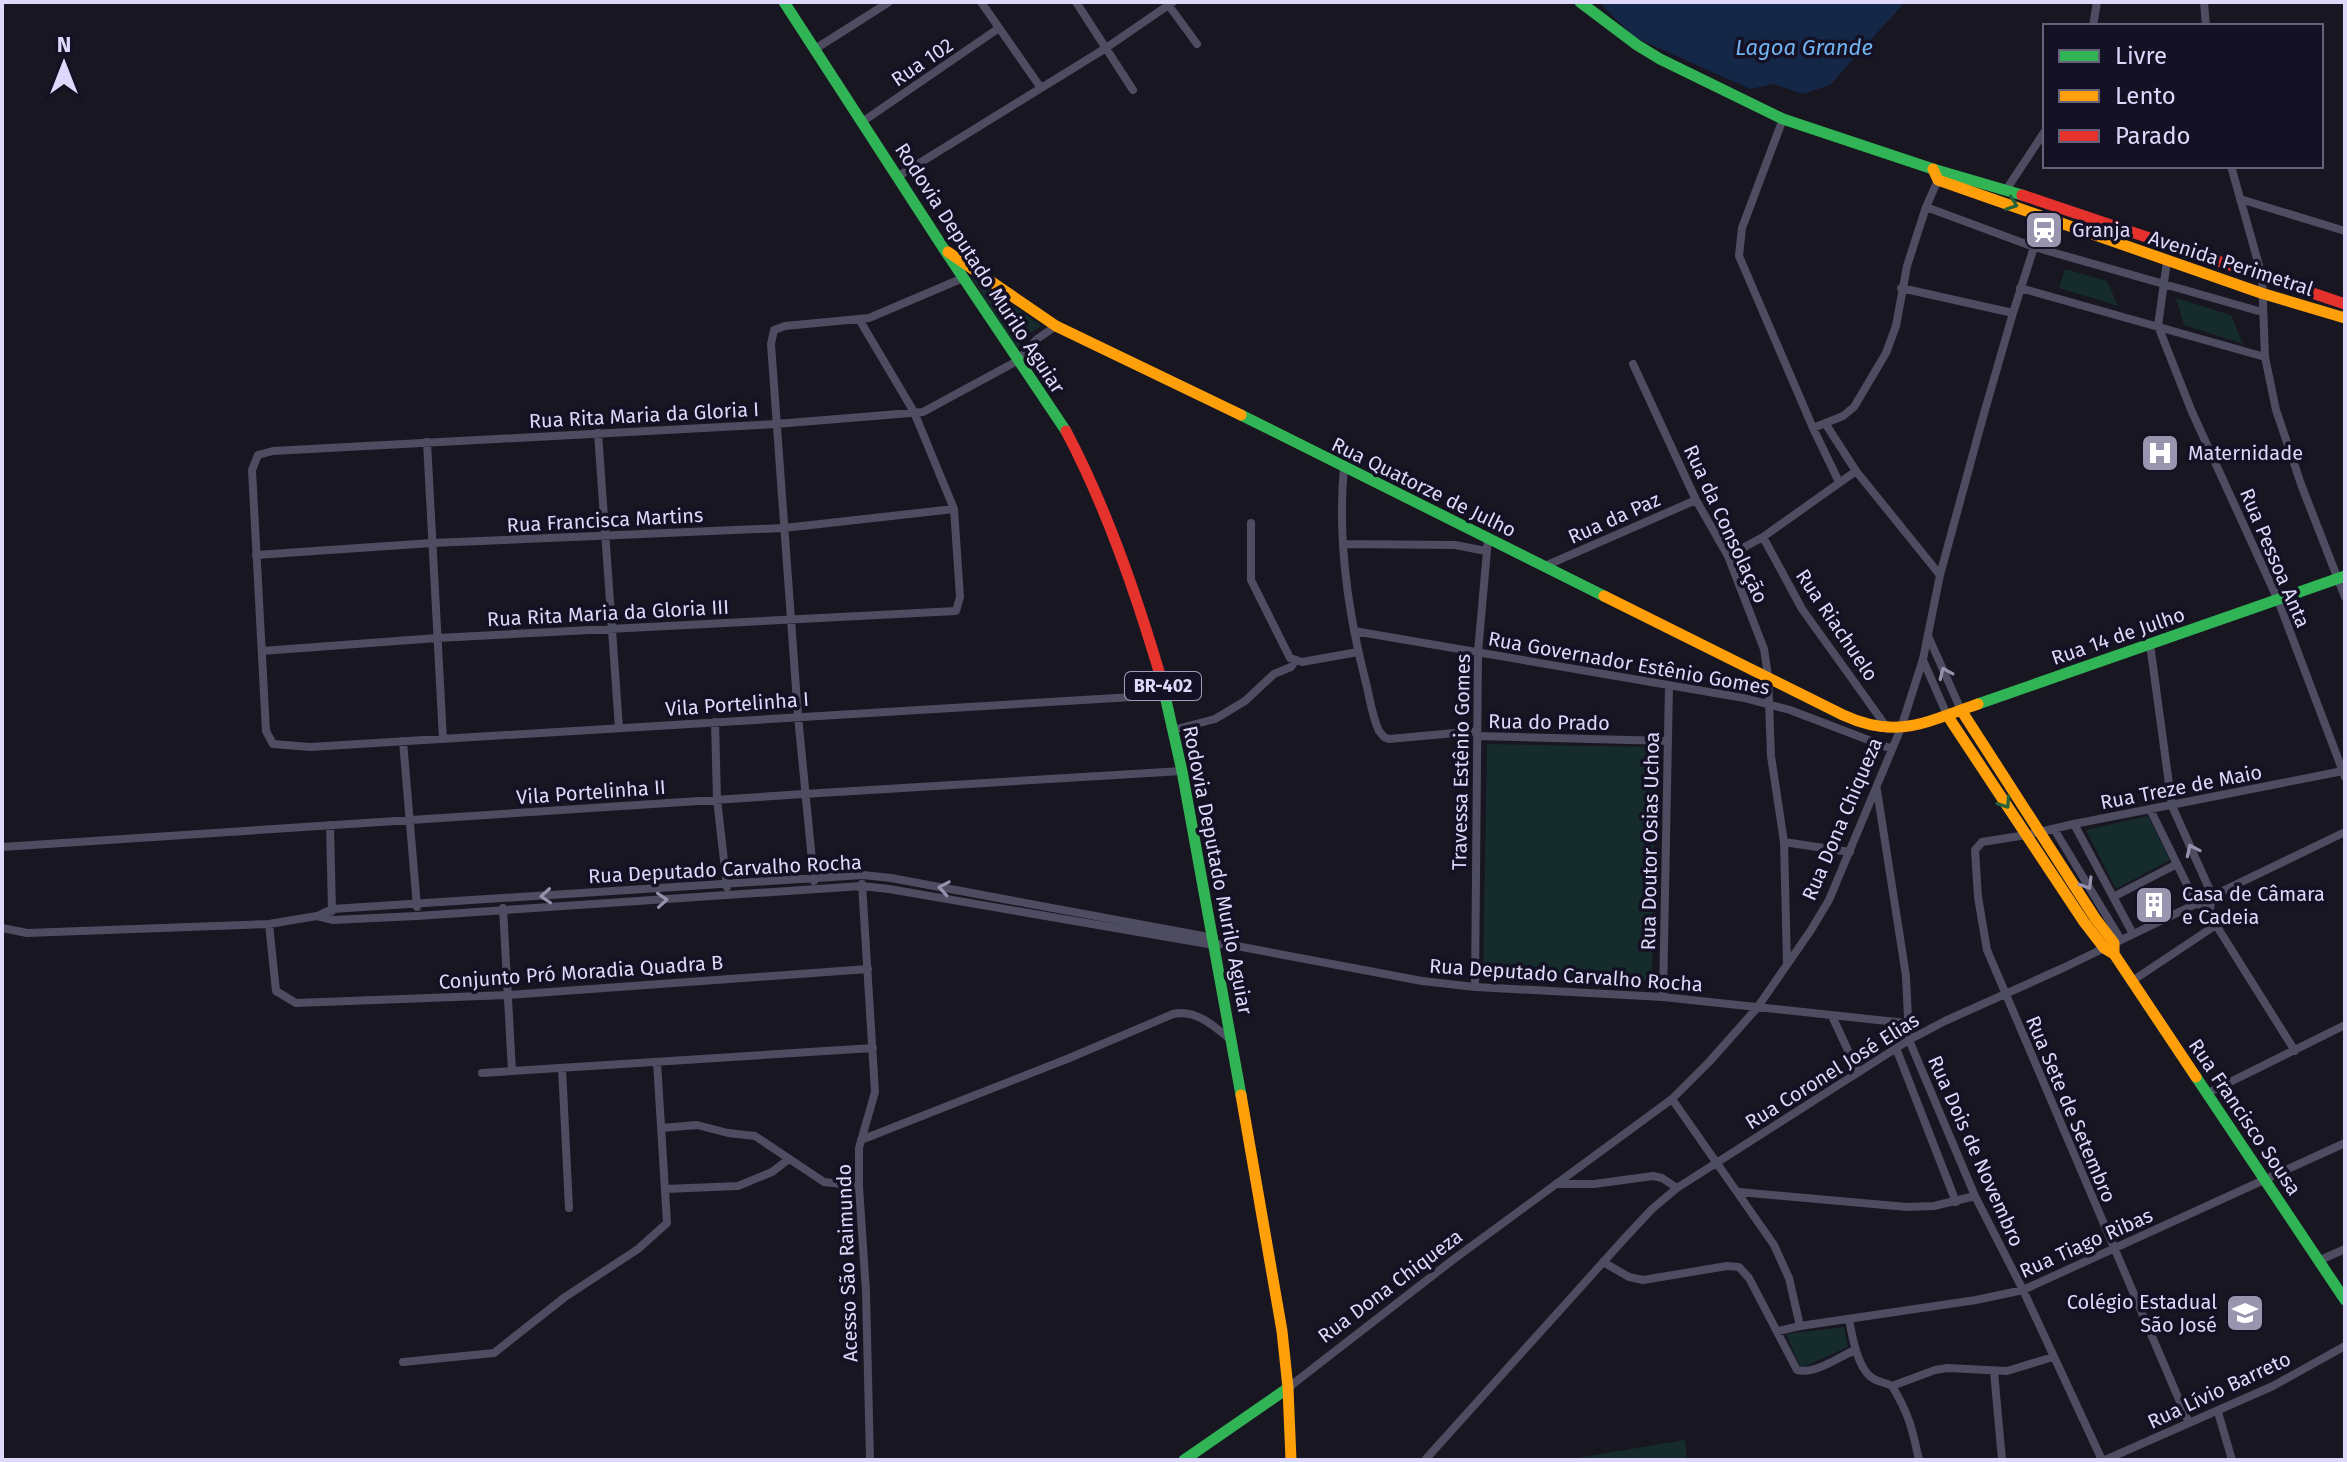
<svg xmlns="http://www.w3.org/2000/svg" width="2347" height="1462" font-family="'Fira Sans',sans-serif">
<rect width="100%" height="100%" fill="#181620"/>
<path fill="#152b2c" d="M2065,269L2107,281L2118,306L2059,288Z
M973,277L1042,326L1024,336L1017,350L972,278Z
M2176,298L2231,315L2243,344L2184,325Z
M1487,744L1656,747L1652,981L1483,979Z
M2148,816L2170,860L2116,889L2086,830Z
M1844,1327L1848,1347L1801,1368L1786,1334Z
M1685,1440L1687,1460H1565Z"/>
<path fill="#152747" d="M1599,2H1905L1830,85L1803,94L1774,84L1750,89L1634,37Z"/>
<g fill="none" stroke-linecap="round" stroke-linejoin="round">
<path stroke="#4e4c60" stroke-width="8" d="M981,2L1041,88
M1076,2L1133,90
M2204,2L2206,26
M1167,3L1197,44
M2093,26L2097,2
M815,49L889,2
M1783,119L1742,228L1739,256L1813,428L1839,482
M862,122L999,28
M2231,166L2262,276L2265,357L2276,410L2302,487L2345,597
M897,177L1106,48L1173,2
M2006,190L2045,131
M2240,199L2345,231
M1926,207L2034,247L2262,312
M2167,261L2158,326L2192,412L2278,600L2345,777
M1901,288L2013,313
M2020,288L2265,357
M1056,326L1037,339L1019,360L923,412L776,424L273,451L258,455L252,470L266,731L273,744L310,747L1166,695
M1633,364L1696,500L1728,556L1764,649L1768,676L1771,756L1784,842L1787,963
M1825,423L1856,471L1940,575
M1813,428L1843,416L1854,407L1886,353L1896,326L1907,266L1926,207L1938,180
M598,433L619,728
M427,442L443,739
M1344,467C1337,539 1348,613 1366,683C1370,699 1372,716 1379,731L1384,737L1389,739L1477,731
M1251,523V580L1290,658L1302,662L1358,652
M1763,537L1802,609L1888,729
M1343,544L1455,545L1486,551
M256,555L432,543L784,528L954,509
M1728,556L1763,537L1856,471
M1545,566L1696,500
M1354,631L1744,698L1790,710L1892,749
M1929,638L1961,710
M2150,644L2172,806L2212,895L2210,910L2216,925L2295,1051
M262,651L437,638L956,611L960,597L954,509L914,412L859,319
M1923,660L1947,715
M715,722L717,799L727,887
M1173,730L1215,719L1245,701L1274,674L1291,667L1295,661
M1477,736L1668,741
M403,741L417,907
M1877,790L1906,976L1909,1040L1975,1196L2023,1290L2102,1460
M2150,809L2196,903L2210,910
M2074,824L2133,934
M330,825L332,911
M2054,829L2121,940
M1784,842L1850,852
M2,847L804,794L1182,771
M814,881L798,716L771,344L774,330L785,326L869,318L963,278
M862,884L875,1092L859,1148V1186L866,1292L870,1460
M2113,897L2177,864
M503,908L512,1071
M317,916L333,920L417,916L862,886L889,889L1214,945L1226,944L1422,981L1475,987L1663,997L1906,1023
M269,924L276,991L296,1003L508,995L868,969
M2,928L27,933L269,924L317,916L332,909L863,875L891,878L1214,938
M2132,981L2216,925
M1475,987L1478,652L1488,539
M1663,997L1669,685
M1832,1016L1858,1072
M1896,1048L1956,1202
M562,1068L569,1208
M482,1073L873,1048
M2208,1093L2345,1025
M1672,1099L1774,1245L1789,1278L1800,1326
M661,1128L697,1125L728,1133L755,1136L824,1182L859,1186
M861,1140L1067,1059L1173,1014C1196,1009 1214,1026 1231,1040
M1556,1184H1594L1653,1176L1662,1178L1677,1188
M665,1189L738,1186L772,1172L789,1159
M1739,1192L1907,1207L1934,1206L1975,1196
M2318,1261L2345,1249
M1603,1262L1629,1277L1643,1280L1727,1266L1739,1267L1749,1278L1797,1370C1814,1375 1839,1357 1855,1350
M1849,1319C1852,1336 1858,1371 1874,1379C1879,1382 1887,1383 1892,1386C1909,1414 1912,1428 1919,1460
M1778,1331L1800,1326L1976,1300L2023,1290L2345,1143
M403,1362L494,1353L565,1297L638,1249L667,1223L657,1062
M1994,1372L2002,1460
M1892,1386L1935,1370L1947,1368L2007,1371L2053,1357
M1289,1387L1454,1259L1672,1099L1709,1062L1757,1008L1811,930L1829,900L1901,728L1923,659L1940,575L1983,417L2013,313L2034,247
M2218,1412L2232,1460
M2189,1423L1987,950L1978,897L1975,850L1982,842L2026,835L2074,824L2343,771
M1425,1460L1624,1239L1652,1209L1677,1188L1909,1040L1945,1021L2063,968L2345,832
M2105,1460L2273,1386L2345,1346"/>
<path stroke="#30b455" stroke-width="11" d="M784,2L944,249L1066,431
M1580,2L1637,45L1660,59L1783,119L1933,169L2022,195
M1241,415L1604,596
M1161,678L1182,771L1241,1095
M1978,704L2345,576
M2196,1077L2345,1300
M1184,1460L1288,1388"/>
<path stroke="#ff9f0a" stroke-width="11" d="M1933,169L1938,180L2261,293L2345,318
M948,252L1056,326L1241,415
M1604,596L1843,715C1897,740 1926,722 1978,704
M1961,710L2095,918L2114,943V954
M1947,715L2084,922L2104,948L2114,954L2196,1077
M1241,1095L1282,1331L1288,1388L1291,1460"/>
<path stroke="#e5322d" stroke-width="11" d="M2022,195L2345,304
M1066,431C1107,509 1136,594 1161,678"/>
</g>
<defs><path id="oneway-chevron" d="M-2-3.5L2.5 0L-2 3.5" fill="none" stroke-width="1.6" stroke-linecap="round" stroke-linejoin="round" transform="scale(2)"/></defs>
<g stroke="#22623d">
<use href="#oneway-chevron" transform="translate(2012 204) rotate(19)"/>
<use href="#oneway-chevron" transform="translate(2005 803) rotate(56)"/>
</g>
<g stroke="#9692ae">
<use href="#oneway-chevron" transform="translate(1945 673) rotate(-114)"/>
<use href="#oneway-chevron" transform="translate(2192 850) rotate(-115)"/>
<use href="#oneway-chevron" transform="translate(2087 884) rotate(59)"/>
<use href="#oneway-chevron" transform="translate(944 888) rotate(-170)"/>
<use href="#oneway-chevron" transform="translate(546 896) rotate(176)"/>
<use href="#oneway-chevron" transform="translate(662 900) rotate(-4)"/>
</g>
<defs>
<symbol id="station-square" viewBox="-11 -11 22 22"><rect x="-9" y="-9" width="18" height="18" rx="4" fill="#9995ae" stroke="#151125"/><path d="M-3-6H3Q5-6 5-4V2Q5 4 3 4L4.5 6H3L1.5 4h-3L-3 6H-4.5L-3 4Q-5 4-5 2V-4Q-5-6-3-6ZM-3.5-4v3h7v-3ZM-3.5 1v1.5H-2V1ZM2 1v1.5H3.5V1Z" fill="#fff"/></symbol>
<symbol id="hospital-square" viewBox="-11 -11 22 22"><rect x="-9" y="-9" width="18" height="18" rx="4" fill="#9995ae" stroke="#151125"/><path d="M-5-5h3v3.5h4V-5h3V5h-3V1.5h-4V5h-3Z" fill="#fff"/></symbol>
<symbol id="building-square" viewBox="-11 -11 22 22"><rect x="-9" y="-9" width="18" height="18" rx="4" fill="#9995ae" stroke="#151125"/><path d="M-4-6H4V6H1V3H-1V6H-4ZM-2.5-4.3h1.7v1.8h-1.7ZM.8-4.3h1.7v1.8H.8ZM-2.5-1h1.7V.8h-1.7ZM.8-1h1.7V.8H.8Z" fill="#fff"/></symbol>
<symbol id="school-square" viewBox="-11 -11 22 22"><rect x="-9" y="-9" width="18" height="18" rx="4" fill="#9995ae" stroke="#151125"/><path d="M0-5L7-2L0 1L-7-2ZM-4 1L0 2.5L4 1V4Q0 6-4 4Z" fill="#fff"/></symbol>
</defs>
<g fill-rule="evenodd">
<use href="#station-square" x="2022" y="208" width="44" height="44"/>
<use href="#hospital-square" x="2138" y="431" width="44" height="44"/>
<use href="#building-square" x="2132" y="883" width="44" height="44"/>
<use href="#school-square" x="2223" y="1291" width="44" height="44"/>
</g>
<g text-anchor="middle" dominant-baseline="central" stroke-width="7" stroke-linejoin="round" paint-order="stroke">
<rect fill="#151125" stroke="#a29dbb" stroke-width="2" x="1125" y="672" width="76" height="28" rx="6"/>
<g font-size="18" font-weight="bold" fill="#ded9fb">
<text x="1163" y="686">BR-402</text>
</g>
<g font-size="20" fill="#ded9fb" stroke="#151125">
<text transform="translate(922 62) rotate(-34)">Rua 102</text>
<text transform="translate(2231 263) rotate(18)">Avenida Perimetral</text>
<text transform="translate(980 268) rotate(57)">Rodovia Deputado Murilo Aguiar</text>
<text transform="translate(644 415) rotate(-3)">Rua Rita Maria da Gloria I</text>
<text transform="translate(1424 487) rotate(26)">Rua Quatorze de Julho</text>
<text transform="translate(1614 518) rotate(-24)">Rua da Paz</text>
<text transform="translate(605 520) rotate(-3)">Rua Francisca Martins</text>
<text transform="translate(1726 524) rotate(65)">Rua da Consolação</text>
<text transform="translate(2275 558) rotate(67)">Rua Pessoa Anta</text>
<text transform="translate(608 613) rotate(-3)">Rua Rita Maria da Gloria III</text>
<text transform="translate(1837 625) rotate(56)">Rua Riachuelo</text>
<text transform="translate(2118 636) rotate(-19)">Rua 14 de Julho</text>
<text transform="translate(1629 663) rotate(10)">Rua Governador Estênio Gomes</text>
<text transform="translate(737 704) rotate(-4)">Vila Portelinha I</text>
<text transform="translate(1549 722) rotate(1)">Rua do Prado</text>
<text transform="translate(1461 762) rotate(-89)">Travessa Estênio Gomes</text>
<text transform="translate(2181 787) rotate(-11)">Rua Treze de Maio</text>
<text transform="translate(591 792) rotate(-4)">Vila Portelinha II</text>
<text transform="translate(1842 819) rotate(-67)">Rua Dona Chiqueza</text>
<text transform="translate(1650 841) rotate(-89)">Rua Doutor Osias Uchoa</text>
<text transform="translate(725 869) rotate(-3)">Rua Deputado Carvalho Rocha</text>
<text transform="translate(1218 870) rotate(79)">Rodovia Deputado Murilo Aguiar</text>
<text transform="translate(581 972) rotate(-4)">Conjunto Pró Moradia Quadra B</text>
<text transform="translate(1566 975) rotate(4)">Rua Deputado Carvalho Rocha</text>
<text transform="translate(1832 1071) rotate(-32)">Rua Coronel José Elias</text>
<text transform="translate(2071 1109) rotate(67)">Rua Sete de Setembro</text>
<text transform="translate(2245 1117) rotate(56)">Rua Francisco Sousa</text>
<text transform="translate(1976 1151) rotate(66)">Rua Dois de Novembro</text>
<text transform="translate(2086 1243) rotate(-24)">Rua Tiago Ribas</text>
<text transform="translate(847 1263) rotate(-92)">Acesso São Raimundo</text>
<text transform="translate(1390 1286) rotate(-37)">Rua Dona Chiqueza</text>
<text transform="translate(2219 1390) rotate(-25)">Rua Lívio Barreto</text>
</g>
<g font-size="20" fill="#ded9fb" stroke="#151125" text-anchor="start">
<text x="2072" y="230">Granja</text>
<text x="2188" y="453">Maternidade</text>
<text x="2182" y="894">Casa de Câmara<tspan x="2182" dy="23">e Cadeia</tspan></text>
<text x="2217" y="1302" text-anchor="end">Colégio Estadual<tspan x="2217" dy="23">São José</tspan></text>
</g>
<g font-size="22" font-style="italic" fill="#71b2f1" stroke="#151125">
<text x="1804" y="47">Lagoa Grande</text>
</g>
</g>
<rect width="2347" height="1462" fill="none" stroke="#ded9fb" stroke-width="8"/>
<rect x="2043" y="24" width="280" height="144" fill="#151125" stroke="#65617b" stroke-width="2"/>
<rect x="2059" y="50" width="40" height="12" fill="#30b455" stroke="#65617b" stroke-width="2"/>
<text x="2115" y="64" font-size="24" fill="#ded9fb">Livre</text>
<rect x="2059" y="90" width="40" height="12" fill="#ff9f0a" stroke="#65617b" stroke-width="2"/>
<text x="2115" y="104" font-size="24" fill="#ded9fb">Lento</text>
<rect x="2059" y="130" width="40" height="12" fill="#e5322d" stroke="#65617b" stroke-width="2"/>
<text x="2115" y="144" font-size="24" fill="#ded9fb">Parado</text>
<g transform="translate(64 64)" stroke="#151125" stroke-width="6" paint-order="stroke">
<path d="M0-6L14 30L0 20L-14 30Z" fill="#ded9fb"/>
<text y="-12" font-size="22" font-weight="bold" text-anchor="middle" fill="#ded9fb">N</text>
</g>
</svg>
